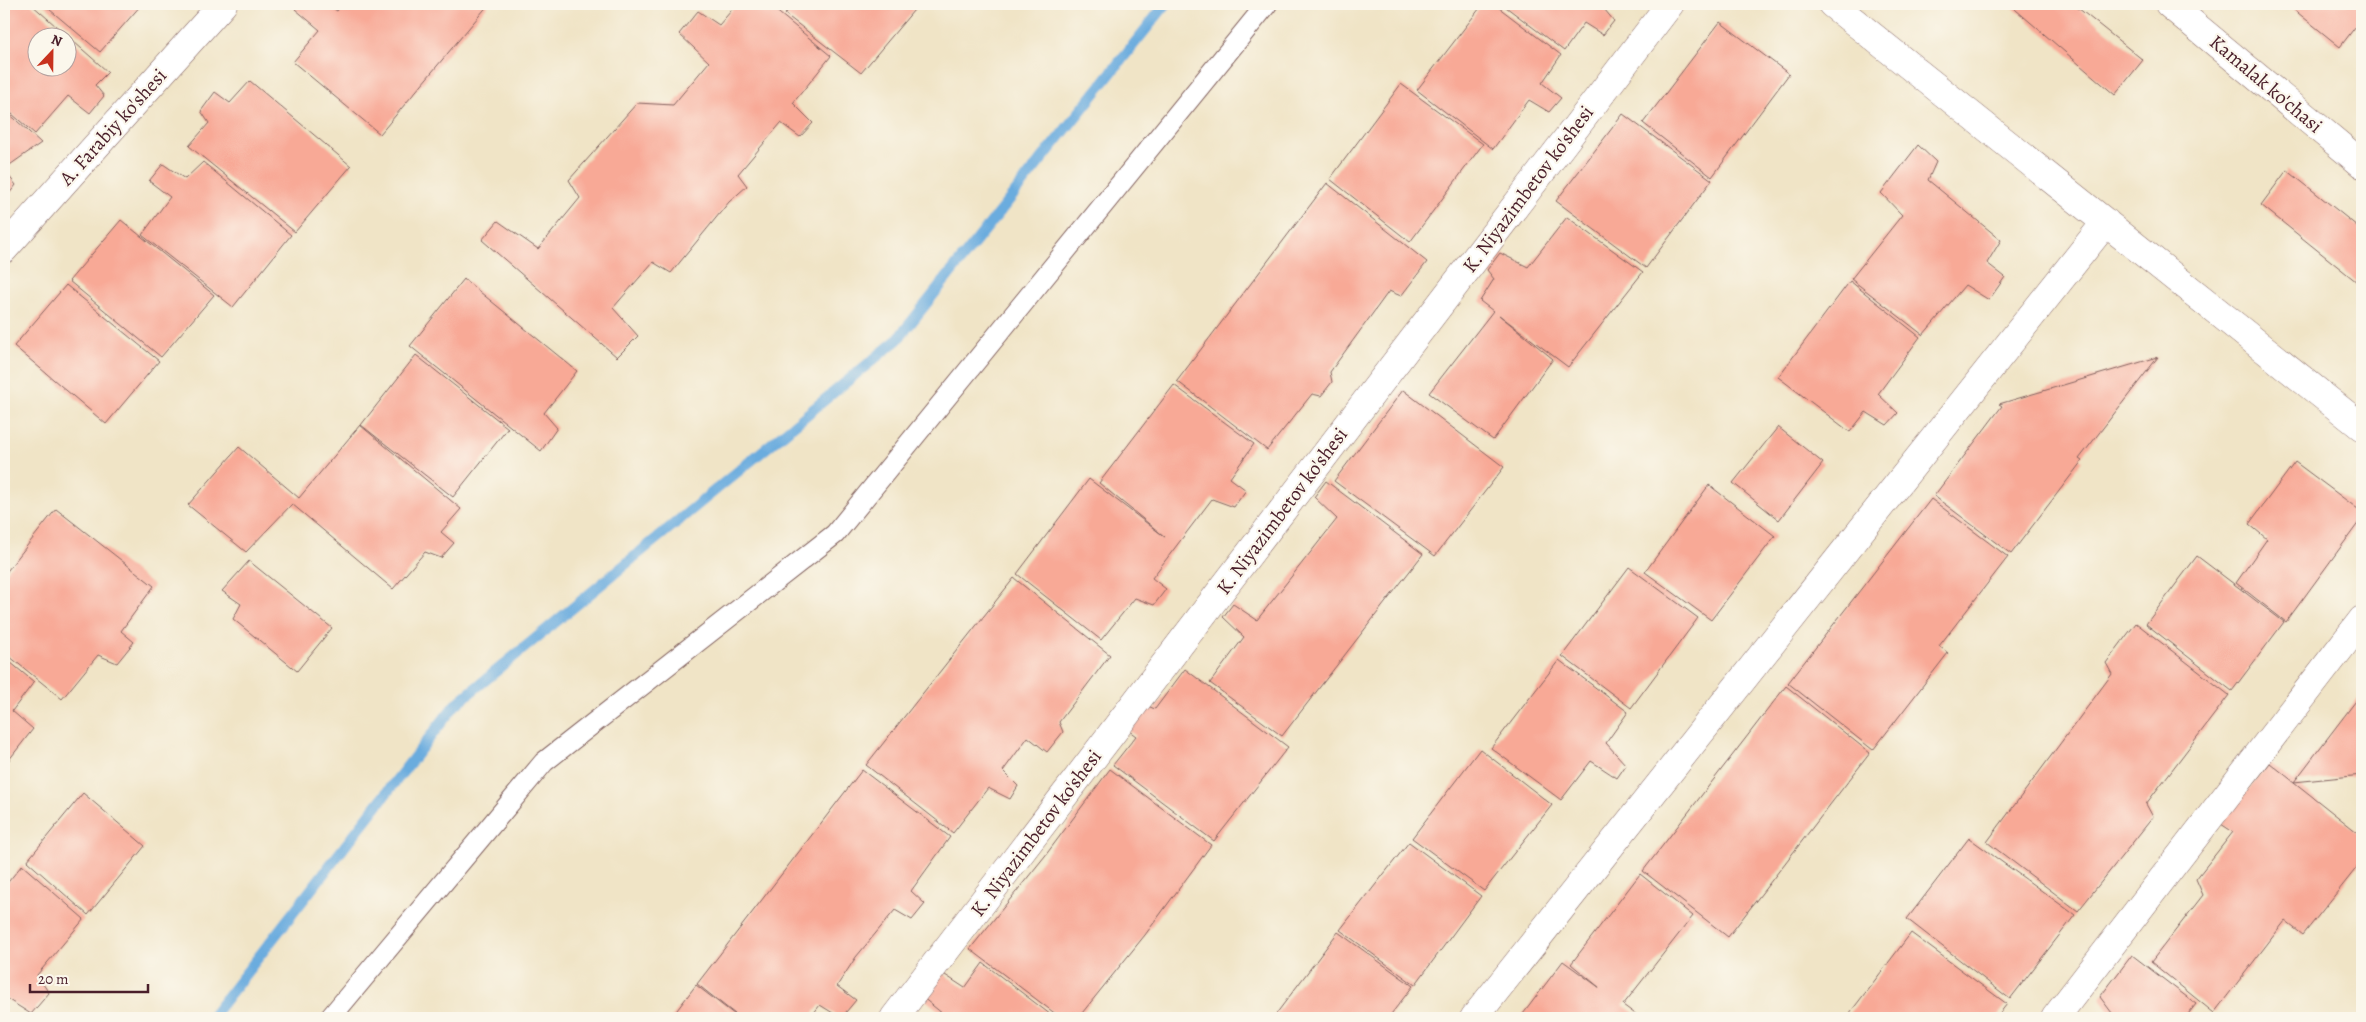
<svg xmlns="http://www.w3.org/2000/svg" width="2366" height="1022" font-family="Alegreya,serif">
<rect width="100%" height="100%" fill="#fbf7ec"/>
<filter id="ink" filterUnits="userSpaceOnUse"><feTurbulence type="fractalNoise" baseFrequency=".02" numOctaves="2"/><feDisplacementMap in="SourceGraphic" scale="10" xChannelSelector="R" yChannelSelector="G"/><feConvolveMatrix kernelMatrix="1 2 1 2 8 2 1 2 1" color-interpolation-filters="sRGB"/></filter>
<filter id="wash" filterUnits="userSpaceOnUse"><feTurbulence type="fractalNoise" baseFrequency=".0096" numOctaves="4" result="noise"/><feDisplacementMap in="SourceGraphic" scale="20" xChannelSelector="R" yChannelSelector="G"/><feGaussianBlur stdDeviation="1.12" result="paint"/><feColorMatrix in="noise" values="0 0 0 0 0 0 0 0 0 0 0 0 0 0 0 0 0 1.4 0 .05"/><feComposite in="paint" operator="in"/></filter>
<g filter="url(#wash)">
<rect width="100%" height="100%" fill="#f0e4c6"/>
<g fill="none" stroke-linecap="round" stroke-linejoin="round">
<path stroke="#6aacde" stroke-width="11" d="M211,1018L455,705L897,340L1166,4"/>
</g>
<g id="blocks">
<path fill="#f8a996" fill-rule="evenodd" d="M5,4H31L108,72L95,85L104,96L90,113L68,96L35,134L4,107ZM38,38H68V68H38Z
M43,4H142L100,52Z
M299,4H327L337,11L342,4H489L380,134L293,62L320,30L295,9Z
M737,4H768L831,56L793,103L813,123L800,137L781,123L738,174L747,186L729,202L671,273L653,262L613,308L638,336L617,357L482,240L498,221L538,249L580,198L569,180L637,103L673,105L709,62L679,34L698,11L719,25Z
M794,4H919L861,73L785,14Z
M1483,4H1494L1561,55L1542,83L1561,98L1549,112L1529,100L1493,149L1417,90Z
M1502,4H1600L1614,21L1603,35L1584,23L1564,51Z
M2009,4H2073L2143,60L2115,95Z
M2287,4H2360L2362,6V18L2340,47Z
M1720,22L1789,74L1712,177L1643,123Z
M250,81L351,166L295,232L189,146L209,123L201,111L215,92L230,103Z
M1401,84L1483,144L1410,242L1330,179Z
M4,109L41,143L4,169Z
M1623,114L1712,180L1646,268L1556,201Z
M1918,145L1936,162L1928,180L2001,240L1987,263L2005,277L1989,300L1965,285L1923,335L1851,279L1902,215L1881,193Z
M203,162L291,235L233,307L142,235L170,197L149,181L163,164L185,179Z
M4,170L16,185L4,200Z
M2287,170L2362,230V286L2261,205Z
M1327,183L1427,262L1401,296L1389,291L1330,372L1332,382L1321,396L1312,394L1267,450L1177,381Z
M1567,217L1643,272L1568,367L1499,315L1553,359L1493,440L1429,393L1493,311L1480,301L1494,279L1487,270L1500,253L1528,267Z
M121,220L214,295L161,357L69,281Z
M464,279L577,371L544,413L557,428L541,451L410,346Z
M1850,281L1920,337L1878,394L1898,413L1887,425L1866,412L1850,432L1778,377Z
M66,285L159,361L106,424L14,346Z
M416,355L508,428L453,497L361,425Z
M2158,357L2079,459L2082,461L2011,554L1934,496L2002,406L1999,404Z
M1174,385L1254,444L1230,478L1246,490L1234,507L1212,499L1152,578L1166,589L1154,605L1135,598L1101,640L1017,574L1089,479L1165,537L1099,483Z
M1403,390L1504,467L1435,556L1334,481Z
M360,425L461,509L441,532L454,543L441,558L425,552L393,589L292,504L246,552L188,505L239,447L299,498Z
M1778,427L1823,463L1779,520L1733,483Z
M2295,462L2362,512V518L2286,622L2236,583L2267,539L2249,524Z
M1326,481L1423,554L1282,736L1210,683L1244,637L1223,617L1233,604L1257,620L1337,519L1314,497Z
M1709,485L1775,536L1711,620L1645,572Z
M1931,499L2008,557L1939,646L1948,653L1873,750L1788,683Z
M56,509L154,586L121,631L134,642L117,663L98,655L62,699L4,652V575Z
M2197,556L2284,622L2232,691L2146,624Z
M249,561L332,628L297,671L233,619L241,604L222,591Z
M1629,567L1698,618L1631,708L1562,656Z
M1014,578L1110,655L1059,722L1063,732L1047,752L1028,737L1003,771L1018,786L1010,799L988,788L953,833L866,765Z
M2136,623L2229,695L2146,804L2153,817L2078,911L1987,842L2112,674L2106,663Z
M4,657L34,682L12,711L33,729L5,765Z
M1559,660L1628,712L1606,743L1626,765L1617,778L1591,761L1561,800L1491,748Z
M1185,669L1288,747L1214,841L1113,765L1136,736L1125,728L1145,705L1155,709Z
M1786,686L1870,753L1728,937L1643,871Z
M2362,693V775L2294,782Z
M1480,749L1552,805L1484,891L1412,838Z
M2270,763L2362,836V861L2303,935L2285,921L2214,1013L2151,962L2203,895L2196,879L2233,832L2221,824Z
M1110,769L1211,845L1145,935L1078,1018H1061L970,949L1045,856Z
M862,770L950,837L911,891L925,904L912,920L895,910L856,957L837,986L856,1000L841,1018L820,1005L810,1018H740L697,984Z
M83,793L145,846L88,915L27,861Z
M1969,838L2075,915L2010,999L1907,919Z
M1409,842L1481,896L1415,985L1340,930Z
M22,865L84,919L37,975L49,993L31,1014L4,997V887Z
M1640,874L1693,916L1623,1005L1638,1016L1636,1018H1520L1563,961L1600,988L1571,964Z
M1338,932L1413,986L1388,1018H1273Z
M1911,933L2007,1004L1996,1018H1846Z
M2132,955L2196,1004L2185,1018H2108L2112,1013L2100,997Z
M983,963L1055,1018H939L943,1014L922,997L942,973L965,988Z
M696,985L739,1018H671Z"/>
</g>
</g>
<g filter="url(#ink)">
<use href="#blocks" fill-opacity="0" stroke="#846461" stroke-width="1"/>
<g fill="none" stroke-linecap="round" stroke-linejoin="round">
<defs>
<path id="service" d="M330,1018L544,762L835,534L1267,4"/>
<path id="minor" d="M1832,4L2362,427
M2169,4L2362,164
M4,249L223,4
M894,1018L1670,4
M1474,1018L2106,222
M2055,1018L2362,620"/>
</defs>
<use href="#service" stroke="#846461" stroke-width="22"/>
<use href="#minor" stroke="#846461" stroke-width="29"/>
<use href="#service" stroke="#fff" stroke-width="20"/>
<use href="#minor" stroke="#fff" stroke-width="28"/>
</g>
</g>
<g text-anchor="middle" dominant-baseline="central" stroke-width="4.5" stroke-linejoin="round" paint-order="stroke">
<g font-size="20" fill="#4a1f2b" stroke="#fbf7ec">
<text transform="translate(2266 84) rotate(40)">Kamalak ko'chasi</text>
<text transform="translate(113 127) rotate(-48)">A. Farabiy ko'shesi</text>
<text transform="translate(1528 189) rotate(-53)">K. Niyazimbetov ko'shesi</text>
<text transform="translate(1282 511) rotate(-53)">K. Niyazimbetov ko'shesi</text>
<text transform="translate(1036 833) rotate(-53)">K. Niyazimbetov ko'shesi</text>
</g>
</g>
<rect width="2366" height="1022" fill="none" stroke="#fbf7ec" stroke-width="20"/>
<g transform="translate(52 52) rotate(22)"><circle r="24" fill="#fbf7ec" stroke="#b4a19f"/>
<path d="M0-4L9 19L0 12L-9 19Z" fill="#c8321e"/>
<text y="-8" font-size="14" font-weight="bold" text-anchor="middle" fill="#4a1f2b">N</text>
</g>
<path d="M30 984v8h118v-8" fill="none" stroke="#4a1f2b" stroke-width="2.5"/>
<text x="38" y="984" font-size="15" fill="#4a1f2b" stroke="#fbf7ec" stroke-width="4" paint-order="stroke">20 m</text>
</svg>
